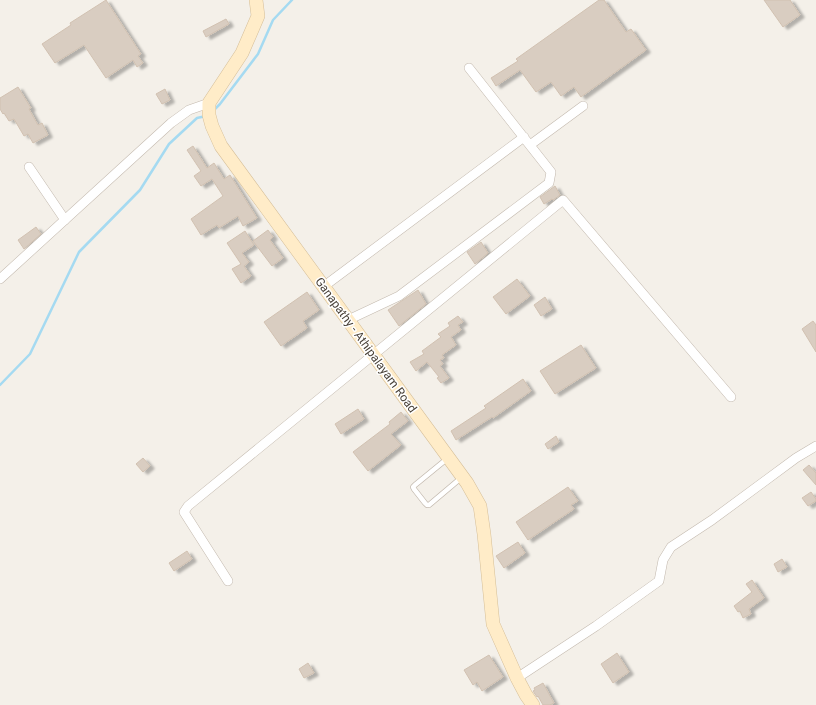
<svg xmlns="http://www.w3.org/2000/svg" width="816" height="705" font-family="Roboto,sans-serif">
<defs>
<filter id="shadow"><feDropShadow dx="4.5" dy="2.5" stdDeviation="1" flood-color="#0004"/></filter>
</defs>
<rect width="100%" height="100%" fill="#f4f0e9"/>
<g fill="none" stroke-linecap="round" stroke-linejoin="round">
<path stroke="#a5daf1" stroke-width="2.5" d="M213,111L220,104L258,54L273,20L292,0
M0,385L30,354L79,252L140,190L169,144L197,118L206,116"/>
</g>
<path fill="#d9cdc1" stroke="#d1c1b1" filter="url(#shadow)" d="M106,0L141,54L138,56L143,63L137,67L133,60L106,78L84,45L55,63L42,44L71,25L70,23Z
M599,0H604L626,32L631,29L646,50L581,97L574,87L561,96L551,82L536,92L520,70L496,86L491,78L518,61L516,59Z
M764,0H790L800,15L783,27Z
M226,19L229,24L206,37L203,31Z
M18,87L31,108L29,109L38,125L42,123L48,135L33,143L28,134L24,136L14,119L9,121L4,113L3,114L0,109V98Z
M165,89L170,100L162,104L156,94Z
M193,146L207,168L214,163L224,179L230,175L257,218L243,226L238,216L219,228L217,225L201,235L191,219L223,196L212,179L201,186L194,176L201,171L187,150Z
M555,186L560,195L553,200L552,199L544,204L540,197Z
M36,227L41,234L24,249L18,240Z
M268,230L273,237L270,240L283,258L272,266L253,241Z
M245,231L254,245L242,253L249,262L244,266L251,276L241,283L232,269L241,264L227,243Z
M481,242L488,253L475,264L467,252Z
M517,279L530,296L506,314L493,297Z
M418,290L426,304L399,326L388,310Z
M307,292L319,310L303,321L307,328L281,346L264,322Z
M545,297L552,309L541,316L534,305Z
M458,316L463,322L458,325L461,330L451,337L456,345L442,355L444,358L440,360L443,364L440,366L449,378L441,383L437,378L439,377L427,362L416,371L410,362L424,354L422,351L441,337L438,334L450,326L448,323Z
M813,321L816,325V352L802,329Z
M581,345L596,368L555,394L540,371Z
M523,379L531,391L493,418L492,417L456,440L451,431L486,408L484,406Z
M358,409L364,419L341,434L335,424Z
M401,412L408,421L391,434L401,445L368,471L353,452L390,424L389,422Z
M556,436L559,442L548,449L545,444Z
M143,458L150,466L143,472L136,464Z
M809,465L816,473V485L803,470Z
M568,487L578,501L571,505L574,509L528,540L516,522Z
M811,492L816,499V501L808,506L802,498Z
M518,542L525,553L504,568L496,556Z
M187,551L192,559L174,571L169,563Z
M782,559L787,567L778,572L774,564Z
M752,580L764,598L749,609L751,614L743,618L740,611L738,612L734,606L752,592L746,584Z
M617,653L629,672L613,683L601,664Z
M489,655L503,677L482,691L477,682L473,685L464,670Z
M308,663L314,673L304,678L299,669Z
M543,683L554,703L550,705H543L538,696L537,697L533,691L535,690L534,688Z"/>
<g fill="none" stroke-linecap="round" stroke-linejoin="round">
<defs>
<path id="lane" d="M448,458L415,485L413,487L414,489L425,503L427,505H429L461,478"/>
<path id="street" d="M530,145L583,106
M29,167L65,220
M0,279L171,123L189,110L209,103
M323,287L524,137
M348,320L399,296L549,183L551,172L469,68
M228,581L184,512L188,506L563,200L731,397
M517,678L596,626L659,581L663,560L671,547L712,520L796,458L816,446"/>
<path id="secondary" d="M256,0L258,16L242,53L209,103V115L212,126L221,146L467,483L480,506L484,534L493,624L517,678L526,695L533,705"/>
</defs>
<use href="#lane" stroke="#c3b9ae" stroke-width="6"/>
<use href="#street" stroke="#c3b9ae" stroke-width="10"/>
<use href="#secondary" stroke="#d5be98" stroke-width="14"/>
<use href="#lane" stroke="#fff" stroke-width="4.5"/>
<use href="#street" stroke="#fff" stroke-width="9"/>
<use href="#secondary" stroke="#ffecc8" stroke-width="13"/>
</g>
<g text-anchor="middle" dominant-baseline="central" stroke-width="3" stroke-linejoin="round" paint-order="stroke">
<g font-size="12" fill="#484037" stroke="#fff">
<text transform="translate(366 345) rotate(54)">Ganapathy - Athipalayam Road</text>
</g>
</g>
</svg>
